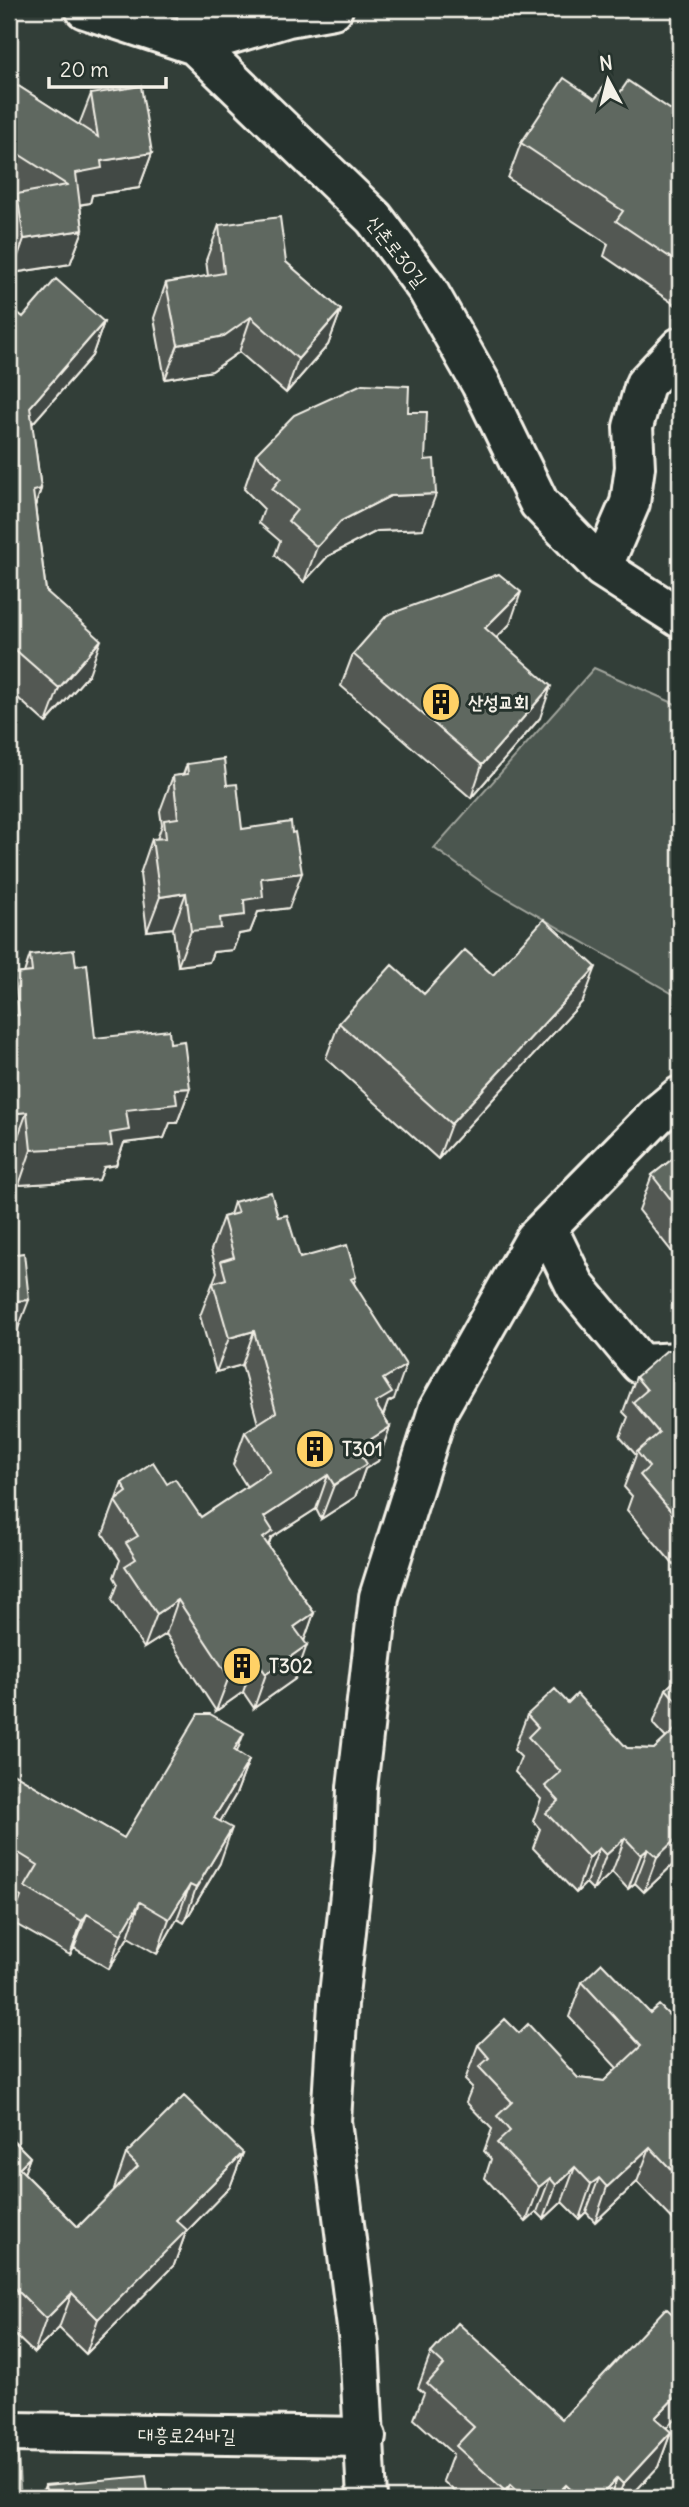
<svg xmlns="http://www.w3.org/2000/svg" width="689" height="2507" font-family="Delius,'Poor Story',sans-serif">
<rect width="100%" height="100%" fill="#323e38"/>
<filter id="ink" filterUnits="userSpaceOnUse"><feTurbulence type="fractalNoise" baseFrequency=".0143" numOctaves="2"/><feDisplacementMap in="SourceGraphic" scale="14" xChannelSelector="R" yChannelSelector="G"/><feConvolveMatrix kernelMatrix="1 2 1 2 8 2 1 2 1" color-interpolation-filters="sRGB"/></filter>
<g filter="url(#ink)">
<path fill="#4c564f" stroke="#a0a49c" stroke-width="2" d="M594,668L680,706V998L490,888L434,848Z
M18,2457L21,2498H9V2458Z"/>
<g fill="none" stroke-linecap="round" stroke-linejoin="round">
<defs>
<path id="minor" d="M85,9L195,45L374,218L427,289L481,384L539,503L602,568L680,618
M195,45L288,17L333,9
M195,45L198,9
M602,568L630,503L635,467L633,427L645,384L680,347
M547,1227L576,1287L640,1364L680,1362
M9,2432L366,2437
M367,2498L359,2343L331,2121L338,2004L355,1849L357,1788L379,1597L438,1410L535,1239L657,1115L680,1096"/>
</defs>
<use href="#minor" stroke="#f4f1e8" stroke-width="44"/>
<use href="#minor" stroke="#26332d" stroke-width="38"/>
</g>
<path fill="#525953" stroke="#f4f1e8" stroke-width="2" d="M9,80L79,125L91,94L152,153L139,188L92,195L90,203L80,205L83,230L70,264L12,273L9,254V217L17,196L9,191Z
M619,94L680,116V308L604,256L608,244L508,178L521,143L595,99Z
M219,225L286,262L341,310L328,345L286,393L239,352L212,371L165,379L154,318L166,283L208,276L206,260Z
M9,312L23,317L104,322L92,356L32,424L41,489L35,506L46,591L89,674L46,723L9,690Z
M408,412L423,529L377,531L328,556L304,582L275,555L280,541L259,523L264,509L244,489L256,454Z
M510,624L496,638L540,718L471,798L341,686L353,654Z
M187,764L227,785L242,829L289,908L258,912L250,932L239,934L233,950L213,952L209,962L178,966L173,928L147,931L140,874L152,839H157L162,825L160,811L173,776L183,775Z
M30,955L76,966L95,1038L170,1043L190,1088L177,1123H170L164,1138L124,1143L116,1165L104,1167L99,1180L19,1185L14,1147L9,1148V989L14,974L24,973Z
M493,975L583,1001L438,1159L326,1058L339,1023L424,994Z
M680,1153V1262L639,1210L652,1175Z
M234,1202L278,1217L300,1258L356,1277L354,1283L394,1399L388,1402L383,1416L390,1427L378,1461L365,1469L355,1497L321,1519L316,1509L271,1538L268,1546L314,1613L304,1641L295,1679L254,1708L243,1692L216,1711L166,1634L144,1648L112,1600L118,1584L114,1577L120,1560L103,1534L122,1483L167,1484L201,1517L247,1487L233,1465L245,1432L258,1424L242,1365L216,1372L200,1316L217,1272L211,1250L223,1217L230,1215Z
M680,1361V1568L678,1570L627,1510L632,1496L624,1487L636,1455L620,1437L628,1417L623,1412L636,1377Z
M680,1676V1858L644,1892L635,1883L628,1889L612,1872L593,1890L586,1883L576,1893L533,1848L540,1829L533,1821L541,1799L515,1772L521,1757L514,1750L527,1715L568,1703L627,1748L654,1749L666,1738L653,1724L666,1689Z
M237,1753L249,1760L236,1794L220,1821V1863L184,1923L177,1919L157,1954L128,1937L109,1969L74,1948L70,1955L12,1922L21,1897L9,1890V1771L124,1838Z
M582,1982L650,2013L669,2015L680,2005V2227L637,2182L595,2222L586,2212L579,2219L562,2202L544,2219L537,2212L526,2222L485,2178L491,2159L484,2151L492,2129L466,2102L472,2087L465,2080L478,2045L519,2033L578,2078L604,2081L617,2068L569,2017Z
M9,2136L30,2157L24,2173L78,2227L115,2190L114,2189L126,2154L243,2153L230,2187L186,2232L174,2265L86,2354L59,2328L34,2353L9,2329Z
M431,2353L562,2419L666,2428L671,2432L658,2467L629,2498H462L443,2481L453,2454L414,2419L424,2393L418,2388Z
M45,2485L149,2498H40Z"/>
<path fill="#424944" stroke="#f4f1e8" stroke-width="2" d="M152,153L139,188L92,195L90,203L63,207L76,173L101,161Z
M83,230L70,264L12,273L24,239Z
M341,310L328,345L286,393L298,359Z
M251,317L239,352L212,371L165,379L178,345Z
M104,322L92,356L17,441L30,407Z
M41,489L29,524L33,491Z
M436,494L423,529L377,531L328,556L304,582L317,547L341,521L390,496Z
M521,592L510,624L474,661L485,628Z
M101,640L89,674L46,723L59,688Z
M551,686L540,718L471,798L482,765Z
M302,873L289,908L258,912L250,932L239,934L233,950L213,952L209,962L178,966L191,931L220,918L244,900L261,878Z
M186,893L173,928L147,931L160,897Z
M596,967L583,1001L438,1159L451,1124Z
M190,1088L177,1123H170L164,1138L124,1143L116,1165L104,1167L99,1180L19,1185L31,1150L110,1133L126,1110L175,1089Z
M27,1112L14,1147L9,1148V1114Z
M29,1300L16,1334L9,1336V1316L14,1301Z
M254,1331L242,1365L216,1372L229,1338Z
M406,1365L394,1399L388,1402L379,1426L363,1437L383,1379Z
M390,1427L378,1461L365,1469L355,1497L321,1519L334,1485L357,1448Z
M328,1475L316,1509L271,1538L261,1565L264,1517Z
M178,1600L166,1634L144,1648L157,1614Z
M314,1613L302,1647L294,1627Z
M307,1645L295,1679L254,1708L266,1674Z
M255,1658L243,1692L216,1711L229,1677Z
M244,1733L231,1768L234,1750Z
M249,1760L236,1794L202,1853L214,1818Z
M232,1828L220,1863L184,1923L196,1888Z
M680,1835V1858L644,1892L657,1857Z
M625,1838L612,1872L593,1890L606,1855Z
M599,1848L586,1883L576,1893L589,1858Z
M648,1849L635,1883L628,1889L641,1855Z
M190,1885L177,1919L157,1954L169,1919Z
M140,1902L128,1937L109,1969L121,1934Z
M87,1914L74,1948L70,1955L82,1921Z
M650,2147L637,2182L595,2222L607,2187Z
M243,2153L230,2187L186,2232L174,2265L86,2354L98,2319L176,2220Z
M30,2157L17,2192L19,2168Z
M575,2167L562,2202L544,2219L556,2185Z
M550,2178L537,2212L526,2222L539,2187Z
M599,2178L586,2212L579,2219L591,2184Z
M72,2293L59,2328L34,2353L46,2319Z
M680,2392V2413L643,2453L655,2418Z
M671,2432L658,2467L629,2498H618L623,2484Z
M617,2478L610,2498H599Z
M510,2485L505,2498H502L505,2491Z
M566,2485L561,2498H553Z"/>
<path fill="#5f6861" stroke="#f4f1e8" stroke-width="2" d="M564,78L595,99L605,84L619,94L628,81L680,116V264L616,221L623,211L521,143Z
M9,80L98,137L91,94L141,86L152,153L101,161L102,168L76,173L83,230L24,239L17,194L67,185L9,148Z
M280,217L286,262L341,310L298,359L251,317L224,336L178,345L166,283L224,273L219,225Z
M56,279L104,322L30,407L41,489L33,491L46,591L101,640L59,688L11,646L9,647V312L12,308L23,317Z
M362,384L409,386L408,412H427L425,460L434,459L436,494L390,496L341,521L317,547L288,521L297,510L272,489L281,478L256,454L294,415Z
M499,574L521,592L485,628L551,686L482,765L353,654L387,615Z
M224,759L227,785L237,784L242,829L291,822L292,833L295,832L302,873L261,878L263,897L244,900L245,915L220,918L221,928L191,931L186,893L160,897L152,839L166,838L164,820L178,818L173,776L188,774L187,764Z
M544,919L596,967L451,1124L339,1023L392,965L424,994L465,950L493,975Z
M74,950L76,966L87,964L95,1038L169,1030L170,1043L184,1041L190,1088L175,1089L177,1104L126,1110L129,1130L110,1133L112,1146L31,1150L27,1112L9,1114V1016L19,1015L14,974L32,972L30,955Z
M680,1153V1211L652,1175Z
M271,1192L278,1217L287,1215L300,1258L347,1245L356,1277L351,1279L406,1365L383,1379L392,1393L375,1403L390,1427L357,1448L367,1464L334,1485L328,1475L264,1517L273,1531L263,1538L314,1613L294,1627L307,1645L266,1674L255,1658L229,1677L178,1600L157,1614L125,1566L136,1559L126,1543L138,1536L115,1501L127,1492L122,1483L153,1462L167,1484L175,1479L201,1517L270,1471L245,1432L276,1412L254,1331L229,1338L213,1283L226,1279L221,1261L234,1257L223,1217L238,1213L234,1202Z
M9,1251V1255L24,1253L29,1300L14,1301L16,1316H9Z
M667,1350H671L680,1361V1522L640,1475L649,1467L637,1452L659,1433L633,1402L647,1390L636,1377Z
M680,1676V1705L666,1689Z
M555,1689L568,1703L577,1694L627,1748L654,1749L680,1725V1835L657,1857L648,1849L641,1855L625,1838L606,1855L599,1848L589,1858L546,1813L559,1801L545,1786L561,1772L528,1737L538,1727L527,1715Z
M198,1714H210L244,1733L234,1750L249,1760L214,1818L232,1828L196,1888L190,1885L169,1919L140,1902L121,1934L87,1914L82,1921L25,1887L38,1865L9,1847V1771L124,1838Z
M602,1963L650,2013L659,2005L669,2015L680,2005V2179L650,2147L607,2187L599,2178L591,2184L575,2167L556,2185L550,2178L539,2187L497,2143L510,2131L497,2116L512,2102L479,2067L489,2058L478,2045L505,2019L519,2033L528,2024L578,2078L604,2081L641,2046L582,1982Z
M184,2096L243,2153L176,2220L187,2230L98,2319L72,2293L46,2319L9,2282V2136L30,2157L19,2168L78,2227L138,2166L126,2154Z
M666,2308L680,2321V2392L655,2418L671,2432L623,2484L617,2478L599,2498H580L566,2485L553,2498H524L510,2485L505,2491L456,2446L474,2427L427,2384L444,2365L431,2353L458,2323L562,2419Z
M146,2476L149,2498H47L45,2485Z"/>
</g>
<defs>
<symbol id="building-disc" viewBox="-11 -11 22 22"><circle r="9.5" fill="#ffd166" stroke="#26332d"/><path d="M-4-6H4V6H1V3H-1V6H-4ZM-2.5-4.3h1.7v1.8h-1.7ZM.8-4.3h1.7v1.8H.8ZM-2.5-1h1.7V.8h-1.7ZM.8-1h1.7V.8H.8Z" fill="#111"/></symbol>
</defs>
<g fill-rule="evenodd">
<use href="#building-disc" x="419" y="680" width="44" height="44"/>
<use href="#building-disc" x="293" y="1427" width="44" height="44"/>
<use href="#building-disc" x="220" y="1644" width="44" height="44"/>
</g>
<g text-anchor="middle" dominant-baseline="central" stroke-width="6" stroke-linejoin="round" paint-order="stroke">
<g font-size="19" fill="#f4f1e8" stroke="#26332d">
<text transform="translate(397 251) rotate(52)">신촌로30길</text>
<text transform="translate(187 2435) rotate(1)">대흥로24바길</text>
</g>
<g font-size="19" font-weight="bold" fill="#f4f1e8" stroke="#26332d" text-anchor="start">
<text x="468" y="702">산성교회</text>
<text x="342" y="1449">T301</text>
<text x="269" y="1666">T302</text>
</g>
</g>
<rect width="689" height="2507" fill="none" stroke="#26332d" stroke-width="35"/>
<rect x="18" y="18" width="654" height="2472" fill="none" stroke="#f4f1e8" stroke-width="2.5" filter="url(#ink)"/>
<g transform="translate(608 80) rotate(353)" stroke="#26332d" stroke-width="5" paint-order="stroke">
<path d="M0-5L12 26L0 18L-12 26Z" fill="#f4f1e8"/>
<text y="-10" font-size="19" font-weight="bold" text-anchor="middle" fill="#f4f1e8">N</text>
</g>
<path d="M49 77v10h117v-10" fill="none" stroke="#f4f1e8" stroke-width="3.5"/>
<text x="60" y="77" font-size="21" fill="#f4f1e8" stroke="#26332d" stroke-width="5" paint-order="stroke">20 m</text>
</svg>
